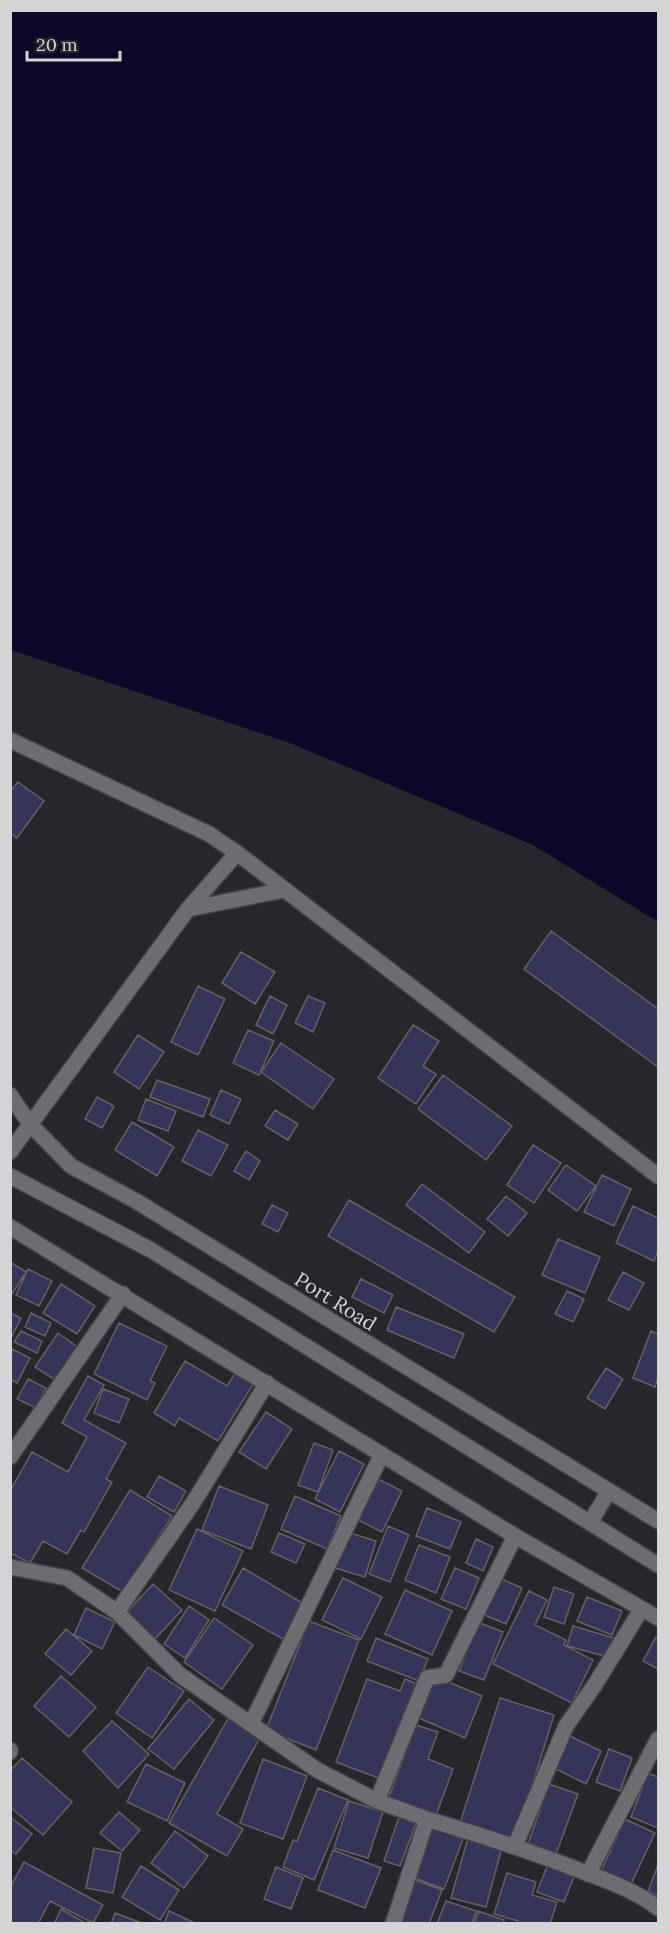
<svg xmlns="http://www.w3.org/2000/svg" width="669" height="1934" font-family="Lora,serif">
<rect width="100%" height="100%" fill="#27272b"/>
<path fill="#0d0727" d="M11,10L658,11V922L533,845L290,743L11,650Z"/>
<path fill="#363458" stroke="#626266" stroke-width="1.5" d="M18,782L44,801L17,838L10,833V792Z
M551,931L658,1009V1067L524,969Z
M241,952L275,972L255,1004L222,983Z
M198,986L225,999L198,1055L171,1042Z
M270,996L287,1005L273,1034L256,1025Z
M308,996L325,1003L313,1032L295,1023Z
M413,1025L439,1041L423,1066L436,1074L416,1104L378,1078Z
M248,1030L274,1041L259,1075L233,1063Z
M138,1035L164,1052L139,1089L114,1072Z
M281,1043L334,1079L313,1109L261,1072Z
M443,1075L512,1126L486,1160L418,1109Z
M157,1080L210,1099L203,1117L150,1097Z
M221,1090L241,1099L229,1124L210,1115Z
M97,1097L114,1106L102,1128L85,1119Z
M146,1099L176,1111L168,1131L138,1120Z
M275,1110L298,1124L288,1140L265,1126Z
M132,1122L174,1147L157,1176L115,1150Z
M198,1130L228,1145L211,1176L182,1161Z
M533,1145L561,1163L534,1203L507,1185Z
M246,1151L260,1161L249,1180L234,1171Z
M566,1165L596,1186L577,1211L548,1190Z
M602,1175L631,1189L614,1226L584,1212Z
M422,1184L485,1232L469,1253L406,1205Z
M506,1196L527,1213L508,1236L487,1219Z
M349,1200L515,1297L494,1332L328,1236Z
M272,1205L288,1213L278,1232L262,1224Z
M633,1206L658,1218V1251L654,1261L616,1243Z
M558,1239L600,1257L585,1293L542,1275Z
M10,1262L26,1272L10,1297Z
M28,1269L52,1281L39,1306L16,1295Z
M623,1272L644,1283L629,1310L608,1300Z
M361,1279L393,1295L384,1313L352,1297Z
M61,1284L95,1306L77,1334L43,1313Z
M567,1291L584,1299L573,1322L555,1314Z
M396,1307L464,1334L454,1358L387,1330Z
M10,1313L21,1318L10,1340Z
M31,1313L51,1323L45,1336L25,1327Z
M119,1323L167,1346L150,1381L155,1383L147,1400L94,1374Z
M21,1331L42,1341L37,1353L14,1342Z
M651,1331L658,1334V1378L655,1387L633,1378Z
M58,1333L79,1348L57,1381L35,1367Z
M12,1349L30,1358L17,1383L10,1379Z
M185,1361L227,1386L239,1367L257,1378L218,1441L179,1418L175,1426L154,1413Z
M606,1368L623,1379L605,1409L587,1398Z
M88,1376L104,1385L84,1420L126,1443L106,1479L112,1482L84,1532L81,1530L67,1554L43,1541L30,1563L10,1553V1491L32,1452L68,1472L87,1437L62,1423Z
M28,1379L46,1388L36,1408L17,1399Z
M103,1389L129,1399L119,1423L94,1413Z
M266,1412L292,1429L266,1469L239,1452Z
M314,1443L333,1450L318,1492L298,1485Z
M339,1451L364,1464L340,1512L315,1499Z
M159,1476L186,1491L174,1512L147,1497Z
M374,1477L402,1491L382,1532L354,1518Z
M219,1486L268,1505L251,1549L202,1530Z
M130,1490L172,1516L123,1592L82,1568Z
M295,1496L341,1516L327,1549L281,1529Z
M427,1508L461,1522L450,1549L416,1536Z
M388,1526L409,1535L390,1582L369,1574Z
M197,1529L243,1551L215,1611L169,1590Z
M347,1532L376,1541L365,1577L335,1568Z
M279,1533L305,1544L296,1563L271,1552Z
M476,1539L493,1547L483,1571L466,1563Z
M419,1545L450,1557L436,1593L405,1580Z
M243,1568L304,1604L283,1639L222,1605Z
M455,1568L479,1578L466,1609L441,1599Z
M497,1577L522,1588L506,1624L482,1614Z
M343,1578L382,1597L361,1639L322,1620Z
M153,1584L182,1610L151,1643L126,1613Z
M554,1587L574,1594L564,1624L544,1617Z
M405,1590L452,1611L432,1655L385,1634Z
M529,1591L547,1600L535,1625L566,1640L564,1645L593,1660L572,1703L493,1664Z
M587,1597L622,1611L612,1635L577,1621Z
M189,1606L209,1620L185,1658L164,1644Z
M86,1608L115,1622L102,1649L74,1635Z
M214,1618L253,1645L222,1689L184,1662Z
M309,1621L359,1640L316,1750L266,1730Z
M478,1622L503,1632L484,1680L459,1671Z
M573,1626L614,1638L608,1657L567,1646Z
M66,1629L92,1651L71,1675L45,1654Z
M656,1637L658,1638V1669L643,1661Z
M376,1638L428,1659L419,1681L367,1661Z
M148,1667L184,1691L152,1738L116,1713Z
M61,1676L96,1707L69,1737L34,1706Z
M436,1677L482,1696L465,1738L419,1718Z
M367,1679L400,1691L405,1679L417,1684L381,1779L336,1762Z
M500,1698L554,1715L515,1841L460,1823Z
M189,1699L214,1720L174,1769L148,1749Z
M229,1717L261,1736L217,1814L243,1829L227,1856L169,1823Z
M112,1721L149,1754L118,1788L83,1751Z
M416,1725L438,1732L428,1759L453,1769L436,1815L389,1797Z
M570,1736L601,1751L586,1784L554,1768Z
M609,1749L632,1758L620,1791L596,1782Z
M22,1758L72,1802L43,1835L10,1807V1771Z
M263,1759L307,1776L283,1839L240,1823Z
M146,1764L185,1783L167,1821L127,1802Z
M648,1773L658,1777V1828L631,1817Z
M549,1784L578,1794L556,1854L528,1844Z
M318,1788L348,1800L314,1880L283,1867L293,1840L297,1841Z
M349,1801L383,1812L368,1858L334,1848Z
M119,1812L140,1830L122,1851L100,1833Z
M10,1817L32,1834L16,1854L10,1850Z
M399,1817L416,1823L400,1866L384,1861Z
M625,1819L655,1833L631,1884L601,1871Z
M431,1827L463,1839L444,1889L412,1877Z
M175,1831L208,1856L184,1888L151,1863Z
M468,1838L502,1847L486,1907L451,1898Z
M94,1848L121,1853L113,1893L86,1888Z
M333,1850L381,1868L365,1908L318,1890Z
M24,1862L103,1905L93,1923L50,1901L38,1924H10V1888Z
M548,1864L575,1874L564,1902L537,1892Z
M658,1865V1896L648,1891Z
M141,1866L179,1890L160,1920L122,1897Z
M276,1867L303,1878L291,1909L264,1899Z
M507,1873L536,1882L532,1895L557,1902L550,1924H517L518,1921L494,1914Z
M415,1880L442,1890L429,1924H398Z
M446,1901L476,1911L472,1924H437Z
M61,1909L87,1924H54Z
M169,1911L197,1924H164Z
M478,1911L504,1920L503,1924H474Z
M115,1913L144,1924H111Z"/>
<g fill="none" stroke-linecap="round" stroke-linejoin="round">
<defs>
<path id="minor" d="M10,740L209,834L237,853
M188,909L284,890
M10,1095L30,1124L71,1166L136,1201L658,1521
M10,1152L188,909L237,853L658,1176
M10,1176L151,1250L658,1565
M10,1227L515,1536L658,1618
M10,1457L123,1294
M591,1521L609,1491
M10,1567L67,1578L117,1612L180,1675L317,1770L377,1801L427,1819L393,1924
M117,1612L193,1503L267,1383
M251,1724L382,1454
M10,1750V1752
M377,1801L427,1678L446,1675L515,1536
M427,1819C477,1834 527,1850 576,1869C605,1880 633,1889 658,1908
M515,1846L566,1726L594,1686L641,1610
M588,1874L658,1739"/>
</defs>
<use href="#minor" stroke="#434347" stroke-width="18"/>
<use href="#minor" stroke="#6c6c71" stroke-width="15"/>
</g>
<g text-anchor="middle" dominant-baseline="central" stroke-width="6" stroke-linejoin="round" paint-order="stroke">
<g font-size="20" fill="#d4d4d7" stroke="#27272b">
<text transform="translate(336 1301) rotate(32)">Port Road</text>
</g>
</g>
<rect width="669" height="1934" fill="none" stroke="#d4d4d7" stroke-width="24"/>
<path d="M27 51v9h93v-9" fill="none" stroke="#d4d4d7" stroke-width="3"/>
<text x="36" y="51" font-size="18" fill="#d4d4d7" stroke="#27272b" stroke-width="4.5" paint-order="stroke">20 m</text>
</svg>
